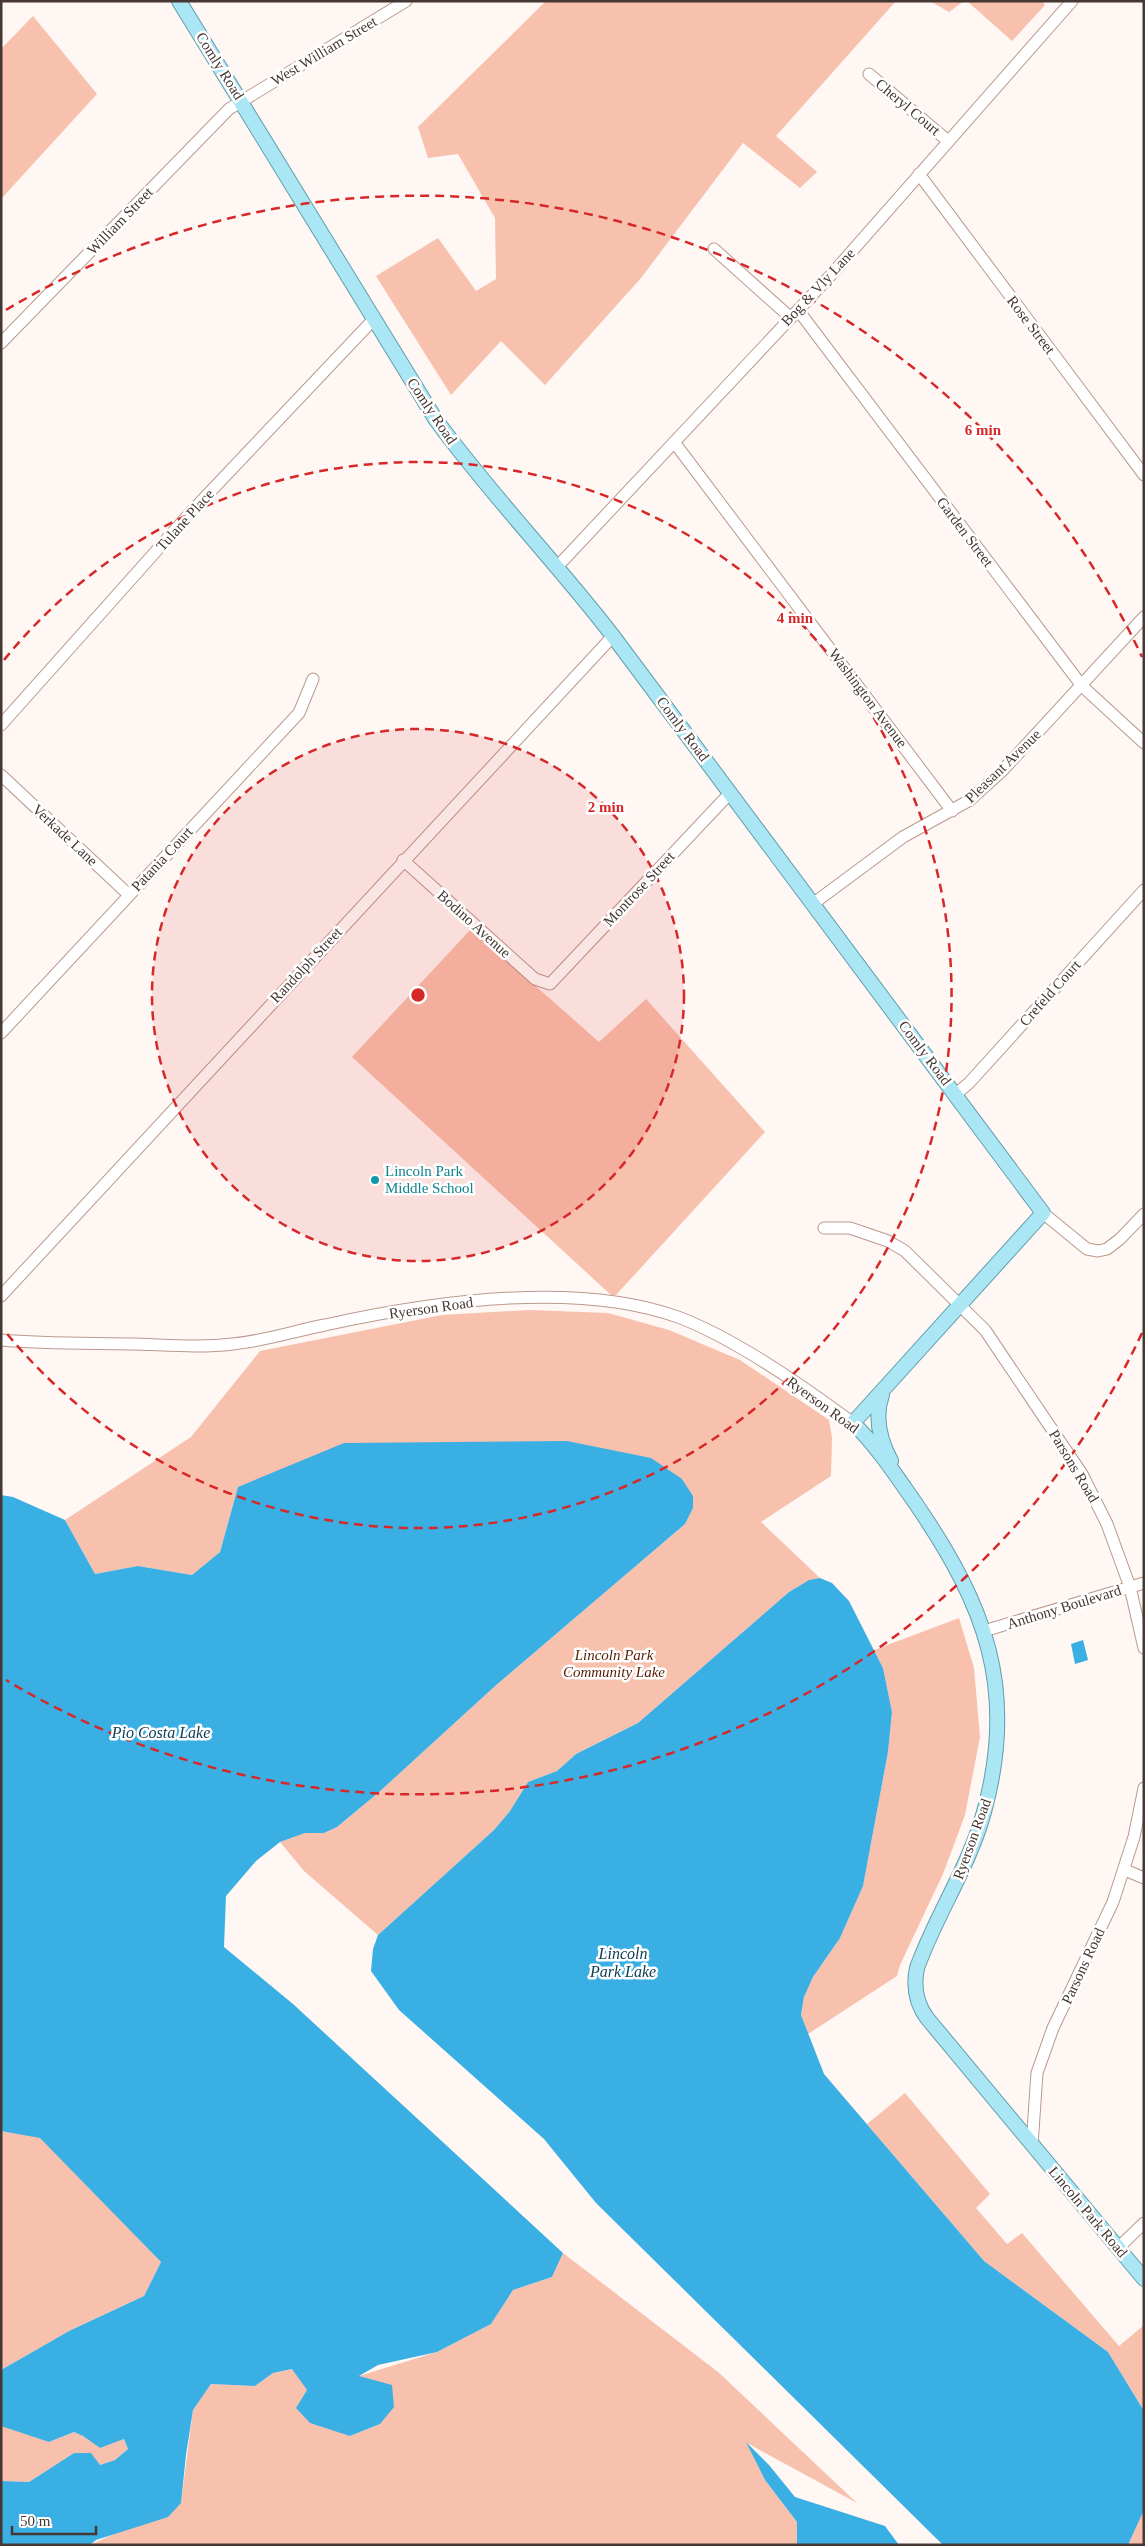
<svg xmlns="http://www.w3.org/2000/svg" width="1145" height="2546" font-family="'Times New Roman',serif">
<rect width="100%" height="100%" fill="#fef7f4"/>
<path fill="#f7c1ae" d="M546,1H896L776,136L817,172L800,188L743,143L641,278L545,385L501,341L451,395L376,276L438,238L476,291L496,279L495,218L458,154L428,158L418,127Z
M930,1H964L949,12Z
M967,1H1042L1045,5L1012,41Z
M33,16L97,94L1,199V49Z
M471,929L599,1042L646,999L765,1132L616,1295H611L352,1057Z
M529,1310L608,1313L669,1330L740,1360L829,1420L832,1438L831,1476L761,1522L820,1578L809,1580L789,1592L638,1723L576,1754L557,1771L528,1782L510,1811L494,1830L378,1935L304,1871L280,1842L305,1833H324L337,1827L378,1793L494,1687L685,1524C696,1502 694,1499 682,1479L238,1487L220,1552L192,1575L138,1566L95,1574L65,1520L191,1437L260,1351L442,1315Z
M959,1618L974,1668L980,1737L965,1815L943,1874L900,1965L897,1976L808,2034L801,2015L804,1997L813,1977L840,1938L863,1886L888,1752L892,1712L883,1668L874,1650Z
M905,2093L990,2194L976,2208L1007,2244L1022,2233L1119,2346L1144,2325V2411L1108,2352L984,2261L867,2124Z
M1,2131L40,2137L161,2262L144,2296L69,2331L1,2370Z
M563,2253L718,2372L857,2503L747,2443L765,2480L797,2522V2545H90L181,2503L193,2410L211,2384L255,2386L273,2373L293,2369L307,2390L297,2408L350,2436L380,2424L359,2376L437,2352L491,2324L513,2290L552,2277Z
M2,2425L49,2442L74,2432L83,2436L100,2448L124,2439L128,2449L115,2460L100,2465L74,2453L29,2482L1,2481Z
M1144,2510V2545H1128Z"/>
<path fill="#3aafe4" d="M567,1441L651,1458L682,1479L693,1496V1508L685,1524L494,1687L378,1793L337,1827L324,1833H305L280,1842L256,1861L226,1896L224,1947L293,2004L563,2253L552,2277L513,2290L491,2324L437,2352L378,2365L359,2376L392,2385L394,2407L380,2424L350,2436L310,2423L296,2408L307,2390L292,2369L273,2373L255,2386L211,2384L193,2410L186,2455L181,2503L168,2517L96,2540L90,2545H1V2481L29,2482L74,2453H91L100,2465L115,2460L128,2449L124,2439L100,2448L83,2436L74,2432L49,2442L1,2426V2370L69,2331L144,2296L161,2262L40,2138L1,2131V1495L13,1497L65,1520L95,1574L138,1566L192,1575L220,1552L238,1487L344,1443Z
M820,1578L832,1583L849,1601L883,1668L892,1712L888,1752L863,1886L840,1938L813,1977L804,1997L801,2015L824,2074L984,2261L1108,2352L1144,2411V2510L1128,2545H943L596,2203L544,2139L399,2010L371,1971L373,1949L378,1935L494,1830L510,1811L528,1782L557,1771L576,1754L638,1723L789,1592L809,1580Z
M1083,1640L1088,1660L1075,1664L1071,1644Z
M746,2442L769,2465L795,2497L885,2526L899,2545H797V2522L765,2480Z"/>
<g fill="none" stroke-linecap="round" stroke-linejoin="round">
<defs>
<path id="minor" d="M869,74L948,141
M919,174L1144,475
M714,249L791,318
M798,310L1082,686L1144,743
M1,343L229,109L406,1
M674,442L952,811
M557,567L831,275L1072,1
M1,725L191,512L374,319
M1,775L129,895
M403,860L535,979L550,984L731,792
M814,903L903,837L970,800L1002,771L1144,617
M1,1033L299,713L313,679
M956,1094L969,1083L1144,890
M1043,1213L1087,1249L1098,1251L1107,1249L1120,1239L1144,1214
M824,1228H850L888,1241L905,1251L985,1330L1082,1474L1107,1524L1130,1587L1144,1648
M1,1296L613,636
M1,1340C46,1344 90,1343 135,1344C168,1345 200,1348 233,1344C264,1341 294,1331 325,1325C429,1302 575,1280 678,1317C736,1339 803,1386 853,1423
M984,1631L1144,1583
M1125,1870L1144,1878
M1032,2145L1037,2073L1053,2028L1113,1902L1134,1837L1144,1788
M1118,2248L1144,2223"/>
<path id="major" d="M179,1L436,420C491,495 556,562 613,636L1043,1213L853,1423C877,1446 897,1477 916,1504C985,1605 1018,1689 984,1812C969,1867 936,1915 917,1968C913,1987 916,2003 927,2018L1144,2279
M882,1395C874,1417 880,1440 891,1461"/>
</defs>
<use href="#minor" stroke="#bb998d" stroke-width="13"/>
<use href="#major" stroke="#629eac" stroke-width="16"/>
<use href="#minor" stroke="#fff" stroke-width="11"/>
<use href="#major" stroke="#aae6f4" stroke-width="14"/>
</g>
<circle cx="418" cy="995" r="266" fill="#d62828" fill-opacity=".12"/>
<g fill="none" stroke="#d62828" stroke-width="2.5" stroke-dasharray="9 6">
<circle cx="418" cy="995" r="266"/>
<path d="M4 660A533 533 0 1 1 4 1330"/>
<path d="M1142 1333A799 799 0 0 1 6 1680M6 310A799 799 0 0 1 1142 657"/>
</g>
<circle fill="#0f9aa8" stroke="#fff" stroke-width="2" cx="375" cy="1180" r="5"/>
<g text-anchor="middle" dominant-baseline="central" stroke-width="5" stroke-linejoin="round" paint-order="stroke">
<g font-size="15" fill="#453732" stroke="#fff">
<text transform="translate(324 51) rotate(-31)">West William Street</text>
<text transform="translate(220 66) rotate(58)">Comly Road</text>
<text transform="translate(908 107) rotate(40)">Cheryl Court</text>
<text transform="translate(120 221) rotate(-46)">William Street</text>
<text transform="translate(818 287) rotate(-47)">Bog &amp; Vly Lane</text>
<text transform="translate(1031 325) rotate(53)">Rose Street</text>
<text transform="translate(432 411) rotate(56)">Comly Road</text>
<text transform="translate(185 520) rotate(-48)">Tulane Place</text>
<text transform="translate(965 532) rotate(53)">Garden Street</text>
<text transform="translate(868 698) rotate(53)">Washington Avenue</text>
<text transform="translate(683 729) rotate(53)">Comly Road</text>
<text transform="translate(1003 766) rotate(-44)">Pleasant Avenue</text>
<text transform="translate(65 835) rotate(43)">Verkade Lane</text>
<text transform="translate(162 859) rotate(-47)">Patania Court</text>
<text transform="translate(639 889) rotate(-47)">Montrose Street</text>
<text transform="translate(474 924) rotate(42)">Bodino Avenue</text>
<text transform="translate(306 965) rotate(-47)">Randolph Street</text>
<text transform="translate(1050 993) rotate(-48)">Crefeld Court</text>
<text transform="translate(925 1053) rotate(53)">Comly Road</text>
<text transform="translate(431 1308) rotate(-8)">Ryerson Road</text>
<text transform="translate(823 1405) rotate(36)">Ryerson Road</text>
<text transform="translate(1074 1466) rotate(59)">Parsons Road</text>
<text transform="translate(1064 1607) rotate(-17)">Anthony Boulevard</text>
<text transform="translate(972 1839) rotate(-70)">Ryerson Road</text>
<text transform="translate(1083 1966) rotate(-65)">Parsons Road</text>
<text transform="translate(1088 2212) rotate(50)">Lincoln Park Road</text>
</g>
<g font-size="15" fill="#0d838f" stroke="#fff" text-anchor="start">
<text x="385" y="1171">Lincoln Park<tspan x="385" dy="17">Middle School</tspan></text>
</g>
<g font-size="15" font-style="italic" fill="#571b03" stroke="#fff">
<text x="614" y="1655">Lincoln Park<tspan x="614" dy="17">Community Lake</tspan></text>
</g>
<g font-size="16" font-style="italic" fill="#104056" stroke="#fff">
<text x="161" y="1732">Pio Costa Lake</text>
<text x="623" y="1953">Lincoln<tspan x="623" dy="18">Park Lake</tspan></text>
</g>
</g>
<circle cx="418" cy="995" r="8" fill="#d62828" stroke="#fff" stroke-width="2.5"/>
<g font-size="15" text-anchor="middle" font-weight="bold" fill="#d62828" stroke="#fff" stroke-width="5" stroke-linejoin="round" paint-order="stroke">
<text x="983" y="435">6 min</text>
<text x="795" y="623">4 min</text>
<text x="606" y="812">2 min</text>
</g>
<rect width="1145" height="2546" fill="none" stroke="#453732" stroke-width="5"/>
<path d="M12 2526v8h84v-8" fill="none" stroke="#453732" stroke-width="2.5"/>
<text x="20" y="2526" font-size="15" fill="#453732" stroke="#ffffff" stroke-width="4" paint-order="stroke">50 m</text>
</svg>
